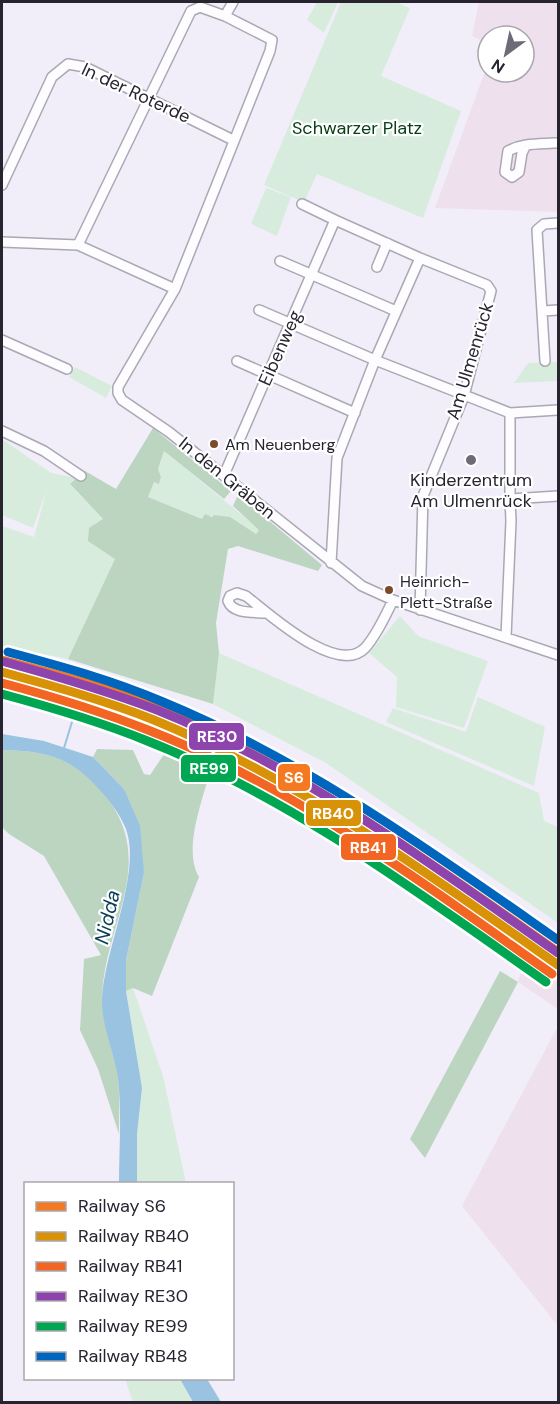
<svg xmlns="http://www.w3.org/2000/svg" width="560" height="1404" font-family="'DM Sans',sans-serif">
<rect width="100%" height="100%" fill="#f1eefa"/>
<path fill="#eee0ed" d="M479,2H558V212L435,208L488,63V72H524V36H488V44L472,36Z
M526,957L558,979V1009L518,982Z
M558,1026V1326L462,1206Z"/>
<path fill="#d7ecdc" d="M317,2H338L324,33L307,20Z
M341,2H396L410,8L381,76L461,111L423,218L317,174L304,202L264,185Z
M266,188L291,197L277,236L251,224Z
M558,362V381L514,383L528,363Z
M75,367L112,386L106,398L69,377Z
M2,439L51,473L76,478L70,485L103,519L115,559L68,659L2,646V526L34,537L47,489L33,528L2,515Z
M164,451L260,530L255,534L226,519L214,515L202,519L148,497L154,482L159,484L161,477L158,469Z
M400,616L418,636L488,661L464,728L396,707L397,677L369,653Z
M219,653L539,793L544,821L558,827V923L326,763L213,704Z
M478,697L545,727L534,786L386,722L393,708L466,732Z
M133,988L163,1076L186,1183H137V1134L142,1088L126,991Z
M125,1379H180L193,1402H133Z"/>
<path fill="#bbd5c1" d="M153,428L231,491L224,499L164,451L158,469L161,477L159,484L154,482L148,497L202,519L205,514L212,517L214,515L230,517L256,534L259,530L233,506L238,495L322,565L318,571L238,546L228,549L216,623L219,653L213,704L68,659L115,559L88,541L89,528L103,519L70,484L85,471L116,489Z
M173,741L224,764L211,767C204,798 182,848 199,877L152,996L133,988L126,991V960L144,873L124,789L93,757L97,749L133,750L144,774L150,775Z
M2,750C44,751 69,756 99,788C163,860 104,920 102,999C102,1026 116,1053 118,1079C120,1097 119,1116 119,1134L98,1069L80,1030L84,959L101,955L44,856L9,834L2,827Z
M500,971L518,982L425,1158L410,1139Z"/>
<path fill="#99c3e1" d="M2,734L44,741L93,757L124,789L140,826L144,873L126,960V991L142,1088L137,1134V1183H119C119,1149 122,1113 118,1079C115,1053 101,1025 102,999C104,950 142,873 126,829C120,814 109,800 98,788C69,756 44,751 2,750Z
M180,1379H207L221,1402H193Z"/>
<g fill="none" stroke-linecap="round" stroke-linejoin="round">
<path stroke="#99c3e1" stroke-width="2" d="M64,748L79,699"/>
<defs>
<path id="minor" d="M225,16L272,40L270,51L175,289L118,387V393L122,400L169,432L362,586L393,600L558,655
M526,145L522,153L519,172L512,177L505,172L508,151C522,143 539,144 554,143H558
M2,185L52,77L68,64L85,67L233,140
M302,204L335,220
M2,242L78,245L175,289
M78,245L191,11L200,7L225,16L233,2
M280,261L396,311
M377,267L387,243
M259,310L375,360L510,413
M543,311L558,310
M2,340L67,369
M237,361L355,413
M545,361L537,230L544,224L558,223
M2,431L44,451L81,476
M224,475L335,220L420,258
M510,499V413L558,410
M331,563L337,458L375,360L420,258L487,285L491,291L464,396L423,496L420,610
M264,613C252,612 233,614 228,601L230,596L237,593L246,596C267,612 337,677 365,648C376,636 386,615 393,600
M506,637L511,521L510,499L558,496"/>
</defs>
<use href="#minor" stroke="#aba8b3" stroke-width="12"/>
<use href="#minor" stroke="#fdfcfe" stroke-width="9"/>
<defs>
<path id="rail-1" d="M2,660C53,673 105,687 154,707C300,768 429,862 558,952"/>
<path id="rail-2" d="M2,672C53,686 104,700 154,720C300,780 430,875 558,965"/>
<path id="rail-3" d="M2,683C51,696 100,711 148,730C295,787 424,884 552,974"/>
<path id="rail-4" d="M5,662C56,676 107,691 157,710C302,768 431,864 558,953"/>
<path id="rail-5" d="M2,694C50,707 98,721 145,740C290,797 419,893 546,982"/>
<path id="rail-6" d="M8,652C60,666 112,680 163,702C306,761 432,852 558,940"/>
</defs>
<use href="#rail-1" stroke="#fff" stroke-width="14"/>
<use href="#rail-2" stroke="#fff" stroke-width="14"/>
<use href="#rail-3" stroke="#fff" stroke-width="14"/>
<use href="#rail-4" stroke="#fff" stroke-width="14"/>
<use href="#rail-5" stroke="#fff" stroke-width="14"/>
<use href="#rail-6" stroke="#fff" stroke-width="14"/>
<use href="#rail-1" stroke="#f57921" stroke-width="9"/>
<use href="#rail-2" stroke="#d89207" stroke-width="9"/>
<use href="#rail-3" stroke="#f26522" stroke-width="9"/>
<use href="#rail-4" stroke="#8e44ad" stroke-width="9"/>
<use href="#rail-5" stroke="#00a651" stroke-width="9"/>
<use href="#rail-6" stroke="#0065bd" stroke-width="9"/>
</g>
<g fill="#7a4b2a" stroke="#fff" stroke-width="2">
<circle cx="214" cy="444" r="5"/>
<circle cx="389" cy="590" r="5"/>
</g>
<circle fill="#6e6b77" stroke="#fff" stroke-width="2" cx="471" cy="460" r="6"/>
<g text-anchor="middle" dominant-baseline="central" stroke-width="4.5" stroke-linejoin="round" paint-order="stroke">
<g font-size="16" fill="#272430" stroke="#fff" text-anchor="start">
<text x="225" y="444">Am Neuenberg</text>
<text x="400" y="581">Heinrich-<tspan x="400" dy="21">Plett-Straße</tspan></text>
</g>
<g font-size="18" fill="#272430" stroke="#fff">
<text transform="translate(136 93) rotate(25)">In der Roterde</text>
<text transform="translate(280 348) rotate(-66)">Eibenweg</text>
<text transform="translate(470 361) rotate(-73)">Am Ulmenrück</text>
<text transform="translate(227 478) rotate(39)">In den Gräben</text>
</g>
<g font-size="18" fill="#084014" stroke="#fff">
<text x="357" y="128">Schwarzer Platz</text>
</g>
<g font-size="18" fill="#272430" stroke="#fff">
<text x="471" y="480">Kinderzentrum<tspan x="471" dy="21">Am Ulmenrück</tspan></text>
</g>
<g font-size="20" font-style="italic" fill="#0a3d57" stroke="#fff">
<text transform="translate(107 917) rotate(-77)">Nidda</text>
</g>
</g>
<g stroke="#fff" stroke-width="2">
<rect x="188" y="722" width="57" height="29" rx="6" fill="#8e44ad"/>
<rect x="180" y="754" width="57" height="29" rx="6" fill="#00a651"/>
<rect x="277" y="763" width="34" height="29" rx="6" fill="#f57921"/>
<rect x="305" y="799" width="57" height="28" rx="6" fill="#d89207"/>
<rect x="340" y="833" width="57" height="28" rx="6" fill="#f26522"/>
</g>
<g font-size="16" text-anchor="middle" font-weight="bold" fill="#fff">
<text x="217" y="742">RE30</text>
<text x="209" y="774">RE99</text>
<text x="294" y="783">S6</text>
<text x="333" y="819">RB40</text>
<text x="368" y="853">RB41</text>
</g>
<rect width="560" height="1404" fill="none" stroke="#272430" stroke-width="6"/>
<rect x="24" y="1182" width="210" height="198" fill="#ffffff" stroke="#a9a7ac" stroke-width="1.5"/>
<rect x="36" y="1202" width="30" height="9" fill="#f57921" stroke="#a9a7ac" stroke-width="1.5"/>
<text x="78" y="1212" font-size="18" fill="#272430">Railway S6</text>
<rect x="36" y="1232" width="30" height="9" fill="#d89207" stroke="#a9a7ac" stroke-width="1.5"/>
<text x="78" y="1242" font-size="18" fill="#272430">Railway RB40</text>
<rect x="36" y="1262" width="30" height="9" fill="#f26522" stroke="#a9a7ac" stroke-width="1.5"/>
<text x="78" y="1272" font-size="18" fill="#272430">Railway RB41</text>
<rect x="36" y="1292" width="30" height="9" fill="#8e44ad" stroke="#a9a7ac" stroke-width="1.5"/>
<text x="78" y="1302" font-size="18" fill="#272430">Railway RE30</text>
<rect x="36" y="1322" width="30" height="9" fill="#00a651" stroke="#a9a7ac" stroke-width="1.5"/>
<text x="78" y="1332" font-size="18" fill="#272430">Railway RE99</text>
<rect x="36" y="1352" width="30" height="9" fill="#0065bd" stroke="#a9a7ac" stroke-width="1.5"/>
<text x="78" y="1362" font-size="18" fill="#272430">Railway RB48</text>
<g transform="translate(506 54) rotate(213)"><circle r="28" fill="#ffffff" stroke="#a9a7ac" stroke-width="1.5"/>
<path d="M0-4.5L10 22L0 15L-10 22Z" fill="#6e6b77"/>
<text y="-9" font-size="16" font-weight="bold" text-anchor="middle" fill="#272430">N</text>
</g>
</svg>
